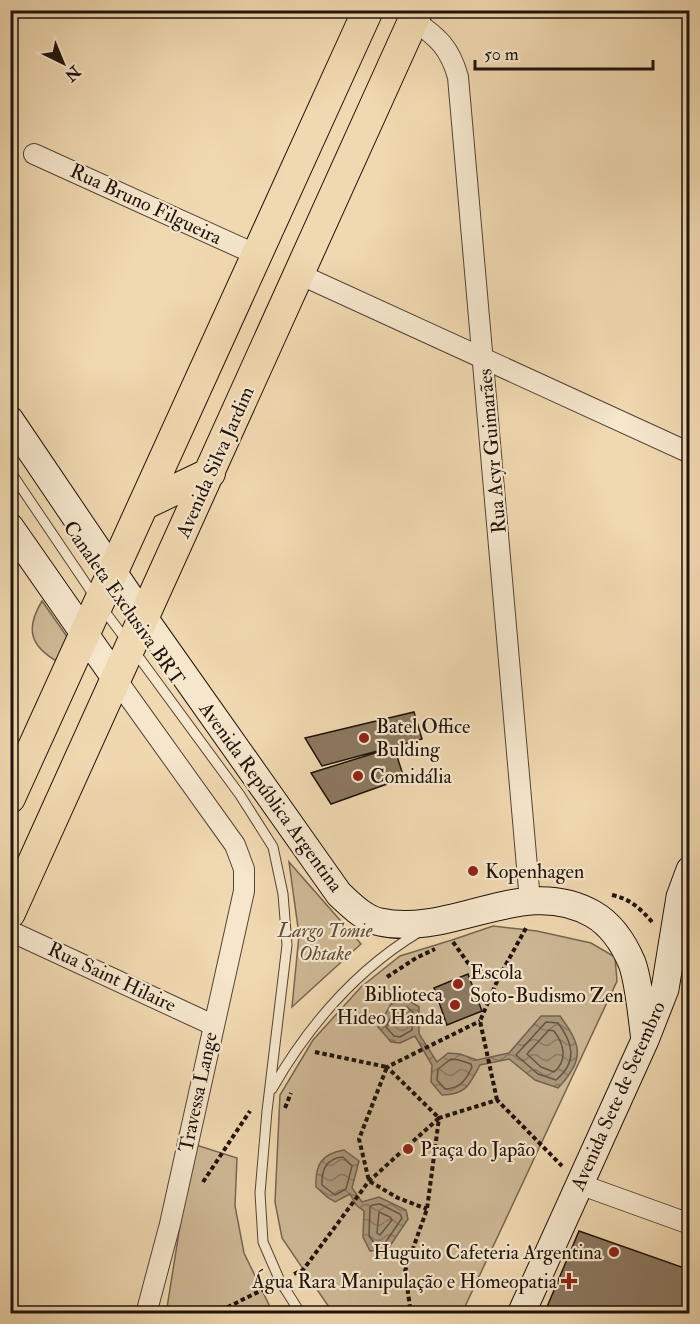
<svg xmlns="http://www.w3.org/2000/svg" width="700" height="1324" font-family="'IM FELL Double Pica',serif">
<defs>
<pattern id="water-waves" width="16" height="10" patternUnits="userSpaceOnUse" patternTransform="scale(1.5)"><rect width="16" height="10" fill="#a99578"/><path d="M0 5q4-4 8 0t8 0" fill="none" stroke="#897861"/></pattern>
</defs>
<rect width="100%" height="100%" fill="#f0d8b0"/>
<filter id="stains"><feTurbulence type="fractalNoise" baseFrequency=".00333" numOctaves="4"/><feColorMatrix values="0 0 0 0 .2 0 0 0 0 .09 0 0 0 0 .02 0 0 0 .5 -.17"/></filter>
<radialGradient id="worn" r=".72"><stop offset=".6" stop-color="#630" stop-opacity="0"/><stop offset="1" stop-color="#630" stop-opacity=".3"/></radialGradient>
<path fill="#cdb794" stroke="#766550" stroke-width="1.5" d="M42,601L68,638L58,662C30,646 25,629 42,601Z
M289,862L361,944L292,1007L299,935Z
M493,926L537,931L591,943L615,957L617,981L462,1313H333L282,1238L275,1202L280,1095L313,1040L361,987L400,956L452,940Z
M193,1144L237,1158L235,1206L244,1253L273,1313L166,1314Z"/>
<path fill="url(#water-waves)" stroke="#72614c" stroke-width="1.5" d="M408,1000L419,1007V1034L437,1062L448,1053L460,1054L477,1060L509,1053L541,1016H560C582,1046 585,1059 558,1088L535,1080L509,1059L480,1065C469,1085 467,1094 442,1095L431,1082L432,1065L415,1036L400,1043L391,1042L378,1027L391,1004Z
M344,1150L359,1161L352,1188L362,1202L379,1197L406,1210L408,1219L388,1249L370,1251L363,1237L364,1211L356,1205L350,1194L335,1202L327,1197L316,1187C315,1165 321,1154 344,1150Z"/>
<g fill="none" stroke-linecap="round" stroke-linejoin="round">
<path stroke="#645442" stroke-width="1.5" d="M407,1007L413,1012L412,1030L400,1037L394,1036L386,1027L395,1009Z
M546,1022L558,1023C573,1043 578,1062 556,1080L538,1074L516,1055Z
M549,1030L554,1031C564,1044 568,1060 554,1072L541,1067L527,1054Z
M451,1059L459,1060L471,1064L472,1067C466,1080 461,1088 445,1089L437,1080L438,1069Z
M343,1157L352,1166L346,1189L335,1195L322,1185C321,1170 327,1158 343,1157Z
M380,1204L400,1214L402,1218L385,1243L375,1244L369,1236L370,1207L372,1205Z
M379,1212L390,1217L392,1220L380,1235L377,1233Z"/>
</g>
<path fill="#8c7961" stroke="#20130b" stroke-width="1.5" d="M414,712L422,739L322,766L305,738Z
M394,747L404,778L331,804L311,773Z
M468,974L482,1011L447,1025L434,988Z
M579,1231L690,1270V1314H544Z"/>
<g fill="none" stroke-linecap="round" stroke-linejoin="round">
<defs>
<path id="lane" d="M10,471L95,597
M103,609L127,641
M135,652L240,795L273,847L283,894L287,945L267,1111L260,1193L263,1242L280,1281L301,1314
M272,1089C308,1026 356,970 419,932"/>
<path id="street" d="M413,20C438,37 450,48 458,77L530,901
M34,154L257,255
M299,274L690,453
M116,679L235,845L244,869V891L170,1224L146,1314
M10,931L213,1025
M579,1184L690,1224"/>
<path id="secondary" d="M10,420L144,618L339,894C350,904 364,919 380,922C452,938 524,874 593,914C612,925 624,944 632,963C639,981 642,1019 645,1040
M10,527L116,679
M521,1314L645,1040L665,989L680,897L690,870"/>
<path id="primary" d="M143,505L210,473
M10,798L368,10
M10,913L418,10"/>
</defs>
<use href="#lane" stroke="#544434" stroke-width="11"/>
<use href="#street" stroke="#544434" stroke-width="22"/>
<use href="#secondary" stroke="#20130b" stroke-width="29"/>
<use href="#primary" stroke="#20130b" stroke-width="32"/>
<path stroke="#20130b" stroke-width="4" stroke-dasharray="4.5 3" stroke-linecap="butt" d="M612,895C630,899 640,908 652,922
M453,942L468,963L498,979
M387,977L416,958L435,949
M315,1052L387,1067L359,1139L369,1181L398,1198L427,1209
M497,1100L480,1021L498,979L526,928
M285,1108L291,1093
M203,1182L250,1111
M294,1274L303,1270L369,1181L439,1118L387,1067L480,1021
M214,1314L266,1288
M416,1314L410,1307L405,1271L427,1209L439,1118L497,1100L562,1166"/>
<use href="#lane" stroke="#f5e6cc" stroke-width="9"/>
<use href="#street" stroke="#f5e6cc" stroke-width="20"/>
<use href="#secondary" stroke="#f5e6cc" stroke-width="27"/>
<use href="#primary" stroke="#f0d8b0" stroke-width="30"/>
</g>
<g fill="#8f2418" stroke="#f5e6cc" stroke-width="2">
<circle cx="364" cy="738" r="6"/>
<circle cx="358" cy="776" r="6"/>
<circle cx="473" cy="871" r="6"/>
<circle cx="458" cy="984" r="6"/>
<circle cx="455" cy="1005" r="6"/>
<circle cx="408" cy="1149" r="6"/>
<circle cx="614" cy="1252" r="6"/>
<path d="M566 1272h6v6h6v6h-6v6h-6v-6h-6v-6h6z"/>
</g>
<g text-anchor="middle" dominant-baseline="central" stroke-width="4.5" stroke-linejoin="round" paint-order="stroke">
<g font-size="20" fill="#20130b" stroke="#f5e6cc">
<text transform="translate(146 204) rotate(25)">Rua Bruno Filgueira</text>
<text transform="translate(492 451) rotate(-95)">Rua Acyr Guimarães</text>
<text transform="translate(215 462) rotate(-66)">Avenida Silva Jardim</text>
<text transform="translate(124 603) rotate(55)">Canaleta Exclusiva BRT</text>
<text transform="translate(271 797) rotate(54)">Avenida República Argentina</text>
<text transform="translate(112 977) rotate(25)">Rua Saint Hilaire</text>
<text transform="translate(198 1092) rotate(-78)">Travessa Lange</text>
<text transform="translate(618 1096) rotate(-66)">Avenida Sete de Setembro</text>
</g>
<g font-size="20" fill="#20130b" stroke="#f5e6cc" text-anchor="start">
<text x="376" y="726">Batel Office<tspan x="376" dy="23">Bulding</tspan></text>
<text x="370" y="776">Comidália</text>
<text x="485" y="871">Kopenhagen</text>
<text x="470" y="972">Escola<tspan x="470" dy="23">Soto-Budismo Zen</tspan></text>
<text x="443" y="994" text-anchor="end">Biblioteca<tspan x="443" dy="23">Hideo Handa</tspan></text>
<text x="420" y="1149">Praça do Japão</text>
<text x="602" y="1252" text-anchor="end">Huguito Cafeteria Argentina</text>
<text x="557" y="1281" text-anchor="end">Água Rara Manipulação e Homeopatia</text>
</g>
<g font-size="20" font-style="italic" fill="#5d4c3b" stroke="#f5e6cc">
<text x="325" y="930">Largo Tomie<tspan x="325" dy="23">Ohtake</tspan></text>
</g>
</g>
<rect width="700" height="1324" fill="none" stroke="#f0d8b0" stroke-width="36"/>
<rect x="12" y="12" width="676" height="1300" fill="none" stroke="#20130b" stroke-width="3"/>
<rect x="18" y="18" width="664" height="1288" fill="none" stroke="#20130b" stroke-width="1.5"/>
<g transform="translate(63 63) rotate(137)" stroke="#f5e6cc" stroke-width="4.5" paint-order="stroke">
<path d="M0-4.5L10 22L0 15L-10 22Z" fill="#20130b"/>
<text y="-9" font-size="16" font-weight="bold" text-anchor="middle" fill="#20130b">N</text>
</g>
<path d="M475 60v9h178v-9" fill="none" stroke="#20130b" stroke-width="3"/>
<text x="484" y="60" font-size="18" fill="#20130b" stroke="#f5e6cc" stroke-width="4.5" paint-order="stroke">50 m</text>
<rect width="100%" height="100%" filter="url(#stains)"/>
<rect width="100%" height="100%" fill="url(#worn)"/>
</svg>
